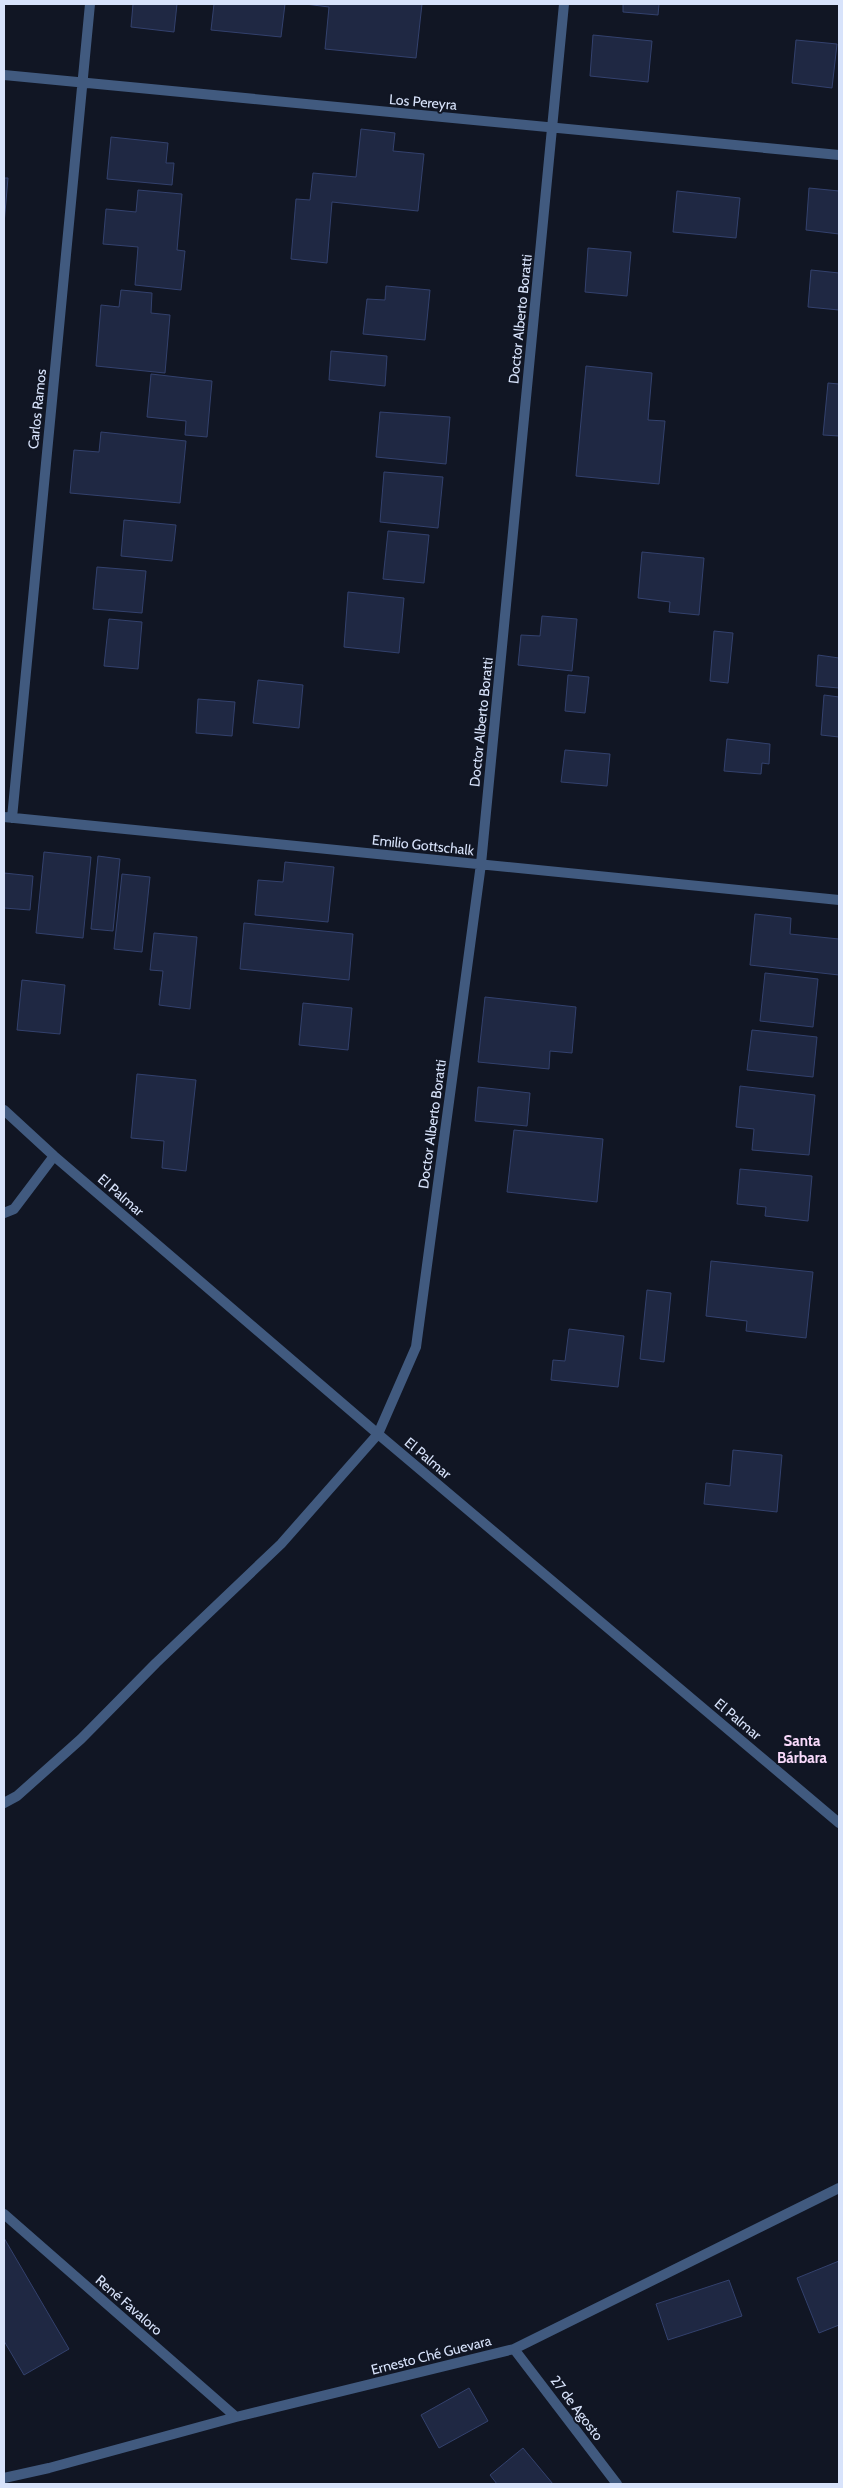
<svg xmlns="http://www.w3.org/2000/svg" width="843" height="2488" font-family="Cabin,sans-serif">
<rect width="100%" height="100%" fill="#111624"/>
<path fill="#1f2843" stroke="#33416d" d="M133,4H177L174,32L131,27Z
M214,4H285L281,37L211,30Z
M305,4H422L416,58L325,49L329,7Z
M623,4H659L658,15L623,12Z
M593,35L652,41L648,82L590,76Z
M796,40L837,44L832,88L792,83Z
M361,129L395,133L393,151L424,154L418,211L332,202L327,263L291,259L296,199L310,200L313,173L356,177Z
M111,137L168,143L166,163H174L172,185L107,179Z
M4,178H8L4,224Z
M809,188L839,191V234L806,230Z
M138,190L182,194L177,250L185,251L181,290L135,285L138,247L103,244L106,209L136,212Z
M677,191L740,198L736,238L673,232Z
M588,248L631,252L627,296L585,292Z
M811,270L839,273V310L808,307Z
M386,286L430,290L425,340L363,334L367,299L385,300Z
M121,290L152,293L151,313L170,315L165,373L96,366L101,305L119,307Z
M331,351L387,356L385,386L329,380Z
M586,366L652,373L648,420L665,421L659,484L576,476Z
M151,374L212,381L207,437L185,435L186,421L147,417Z
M828,383L839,384V436L823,435Z
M380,412L450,417L446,464L376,457Z
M101,432L186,441L180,503L70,493L74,450L99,452Z
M384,472L443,477L438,528L380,522Z
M124,520L176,525L172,561L121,556Z
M388,531L429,535L424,583L383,579Z
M642,552L704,558L699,615L669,612L670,602L638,598Z
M97,567L146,571L142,613L93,609Z
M348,592L404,598L399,653L344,647Z
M542,616L577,619L572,671L518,665L521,635L540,636Z
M109,619L142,622L138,669L104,666Z
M714,631L733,633L728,683L710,681Z
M818,655L839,658V688L816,686Z
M568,675L589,677L585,713L565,711Z
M258,680L303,685L299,728L253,723Z
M824,695L839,697V737L821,735Z
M198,699L235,702L232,736L196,733Z
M727,739L770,744L769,764L762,763L761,774L724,771Z
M565,750L610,754L607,786L561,782Z
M44,852L91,857L83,938L36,933Z
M98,856L120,859L113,931L91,929Z
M285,862L334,867L328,922L255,915L258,880L283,882Z
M4,873L33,876L30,910L4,908Z
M122,874L150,877L142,952L114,949Z
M755,914L791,918L790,934L839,939V975L750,965Z
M244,923L353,934L349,980L240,969Z
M154,933L197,937L190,1009L159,1005L163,971L150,970Z
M765,973L818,979L813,1027L760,1021Z
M22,980L65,985L60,1034L17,1030Z
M485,997L576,1007L572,1053L550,1051L549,1069L478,1062Z
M303,1003L352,1008L348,1050L299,1045Z
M752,1030L817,1037L813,1077L747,1070Z
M137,1074L196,1080L186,1171L162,1168L164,1141L131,1138Z
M740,1086L815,1095L809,1155L752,1150L754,1129L736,1127Z
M478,1087L530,1093L527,1126L475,1121Z
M514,1130L603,1139L597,1202L507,1192Z
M740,1169L812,1176L808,1221L765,1216L766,1207L737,1204Z
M711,1261L813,1272L806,1338L746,1331L747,1321L706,1316Z
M647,1290L671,1293L664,1362L640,1359Z
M569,1329L624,1336L618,1387L551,1380L553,1360L565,1361Z
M733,1450L782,1455L777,1512L704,1504L706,1483L730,1486Z
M4,2238L69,2349L24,2375L4,2341Z
M839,2261V2325L819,2333L797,2278Z
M729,2280L742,2316L668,2340L656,2304Z
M469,2388L488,2421L439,2448L421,2415Z
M523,2448L553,2484H497L490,2475Z"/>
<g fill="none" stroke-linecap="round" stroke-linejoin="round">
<path stroke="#415a7f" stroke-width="10" d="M4,75L839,155
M4,817L839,900
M12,818L90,4
M4,1110L54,1156L378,1434L839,1823
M4,1213L14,1209L54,1156
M4,1803L17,1796L81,1739L156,1663L281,1544L378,1434L416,1347L481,864L564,4
M4,2214L236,2417
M514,2349L617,2484
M4,2478L49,2468L236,2417L514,2349L839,2188"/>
</g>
<g text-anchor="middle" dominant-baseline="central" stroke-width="4" stroke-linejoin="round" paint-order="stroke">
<g font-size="14" fill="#d8e3fb" stroke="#111624">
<text transform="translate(423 102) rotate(5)">Los Pereyra</text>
<text transform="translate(520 319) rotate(-84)">Doctor Alberto Boratti</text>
<text transform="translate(37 409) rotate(-84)">Carlos Ramos</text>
<text transform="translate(481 722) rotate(-84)">Doctor Alberto Boratti</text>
<text transform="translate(423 845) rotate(6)">Emilio Gottschalk</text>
<text transform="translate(432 1124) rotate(-82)">Doctor Alberto Boratti</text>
<text transform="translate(121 1195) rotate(41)">El Palmar</text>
<text transform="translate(428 1458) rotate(40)">El Palmar</text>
<text transform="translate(738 1719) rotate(40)">El Palmar</text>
<text transform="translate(129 2305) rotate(41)">René Favaloro</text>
<text transform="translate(431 2355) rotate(-14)">Ernesto Ché Guevara</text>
<text transform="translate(577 2408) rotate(53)">27 de Agosto</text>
</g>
<g font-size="15" font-weight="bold" fill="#f9dafb" stroke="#111624">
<text x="802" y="1741">Santa<tspan x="802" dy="17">Bárbara</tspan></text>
</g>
</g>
<rect width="843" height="2488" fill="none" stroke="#d8e3fb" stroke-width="10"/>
</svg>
